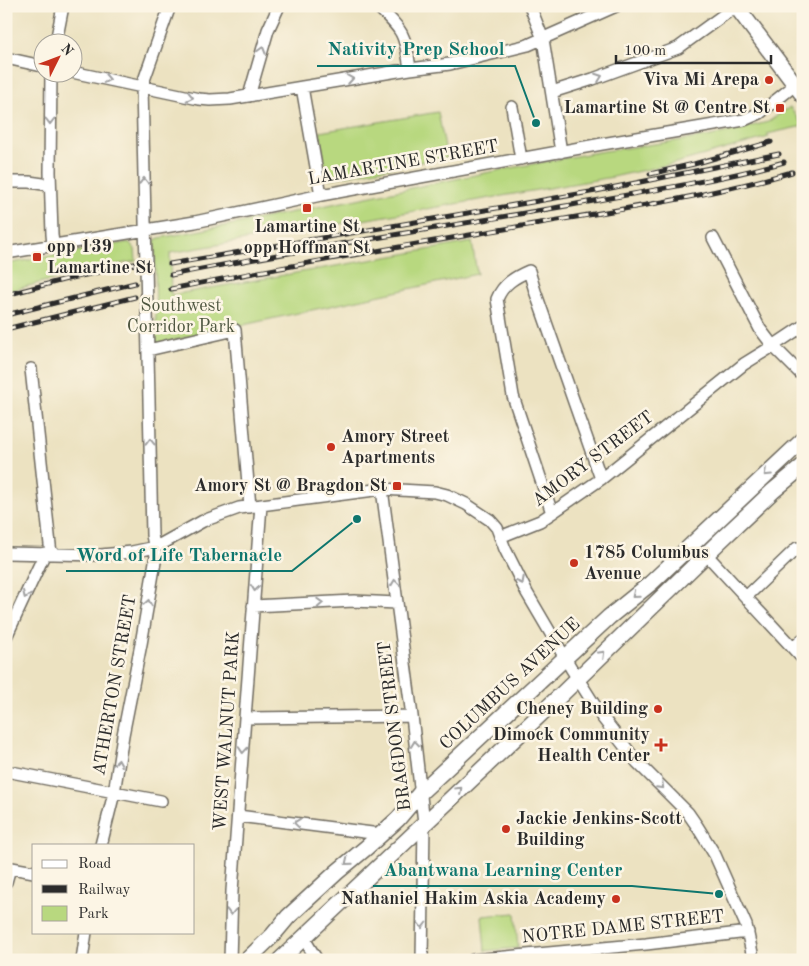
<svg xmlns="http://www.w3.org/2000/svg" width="809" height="966" font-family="'Old Standard TT',serif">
<rect width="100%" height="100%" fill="#fcf5e5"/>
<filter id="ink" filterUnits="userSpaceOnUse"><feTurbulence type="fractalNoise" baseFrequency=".02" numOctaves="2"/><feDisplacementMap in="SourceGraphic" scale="10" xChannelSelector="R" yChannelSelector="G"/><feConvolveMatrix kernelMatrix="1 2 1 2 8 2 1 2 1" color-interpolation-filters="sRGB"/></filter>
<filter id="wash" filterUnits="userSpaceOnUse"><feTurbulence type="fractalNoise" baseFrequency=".0096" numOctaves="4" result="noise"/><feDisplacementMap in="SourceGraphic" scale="20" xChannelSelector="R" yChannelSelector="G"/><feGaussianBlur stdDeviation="1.12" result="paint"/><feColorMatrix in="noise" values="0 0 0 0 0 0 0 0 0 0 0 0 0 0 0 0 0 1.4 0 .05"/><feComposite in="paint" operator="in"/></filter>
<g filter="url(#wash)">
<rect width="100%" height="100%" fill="#ece2c1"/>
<path fill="#b8d87f" stroke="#728255" d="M790,107L803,126L767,134L769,137L676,163L613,177L170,253L171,295L472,242L477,274L156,344L155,240L159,238L229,225L495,171L598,152L711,136L768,122Z
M438,112L447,157L329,179L327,177L320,132Z
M129,242L135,249L136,261L84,271L6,292V264Z
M515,913L518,948L485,951L482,916Z"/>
</g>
<g filter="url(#ink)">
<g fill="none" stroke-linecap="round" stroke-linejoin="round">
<defs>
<path id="minor" d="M377,6C403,31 405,33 410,69
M530,6L543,39L561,152
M56,42L63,6
M6,58L42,66
M51,72L50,172L52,234L53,245
M72,72L199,99L210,100L230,99L410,69L450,64L528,45L616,6
M302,87L321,195
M552,92L593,79L678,48L736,6
M249,96L268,30L279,6
M512,107L521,159
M6,182H29L50,185
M713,238L760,329L773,346L803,326
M6,253L195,222L321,195L602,144L744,120L760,113L795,85
M148,350L235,330L250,507
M31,369L51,554
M382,489L412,716L424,823L422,960
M552,513L513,396L497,299C503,284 515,277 529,271L535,291L601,479
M500,537L540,521L552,513L601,479L744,364L773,346L803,376
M6,553L101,555L132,552L156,547L203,521L239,508L382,489L435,492L447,495L466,504L490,520L497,528L505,549L527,593L571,668L602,717L637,762L688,813L697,826L715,855L746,925L752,953V960
M706,554L803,659
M746,597L797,548
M253,606L354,601L397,603
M6,637L45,553
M793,648L803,639
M245,718L412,716
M6,771L161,801
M238,816L372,833L377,839
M101,845L114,793L123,735L141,644L156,556L152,535L142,86L170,6
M6,867L34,872
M6,882L10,868
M303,937L317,960
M82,960L86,932
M230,960L232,891L261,505
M473,960L646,944L748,932"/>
<path id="major" d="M736,6L803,95
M247,960L272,936L288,917L337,872L367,847L398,819L421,792L609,617L651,583L803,440
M280,960L563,693L722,539L773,491L803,466"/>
</defs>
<use href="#minor" stroke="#6f6b60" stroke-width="14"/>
<use href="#major" stroke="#6f6b60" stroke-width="18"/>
<use href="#minor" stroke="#fff" stroke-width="11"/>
<use href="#major" stroke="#fff" stroke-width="15"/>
<defs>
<path id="rail" d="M650,174L694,164L771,142
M170,264L596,191L779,154
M171,275C309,247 449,227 588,202C653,190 720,180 784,162
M171,289C294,264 417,244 540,223C625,209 710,196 792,172
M6,295L63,280L134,264
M6,315L135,283
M6,329L135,297"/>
</defs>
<use href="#rail" stroke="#2b2b2b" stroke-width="5"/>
<use href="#rail" stroke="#fcf5e5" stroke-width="3" stroke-dasharray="9" stroke-linecap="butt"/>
</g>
<defs><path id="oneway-chevron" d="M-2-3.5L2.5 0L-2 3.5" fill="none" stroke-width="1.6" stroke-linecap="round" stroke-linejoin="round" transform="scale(1.25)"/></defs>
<g stroke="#a0a0a0">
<use href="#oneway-chevron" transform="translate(262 50) rotate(-74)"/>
<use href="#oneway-chevron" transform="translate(599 77) rotate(-20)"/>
<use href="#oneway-chevron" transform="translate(107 79) rotate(11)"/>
<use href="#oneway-chevron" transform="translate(350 79) rotate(-9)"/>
<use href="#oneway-chevron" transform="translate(190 97) rotate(12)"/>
<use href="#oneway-chevron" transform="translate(50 121) rotate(90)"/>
<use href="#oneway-chevron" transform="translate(144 181) rotate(-91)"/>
<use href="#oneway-chevron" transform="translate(150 442) rotate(-91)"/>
<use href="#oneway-chevron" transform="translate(767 473) rotate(137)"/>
<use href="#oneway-chevron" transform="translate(521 581) rotate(62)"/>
<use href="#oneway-chevron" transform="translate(395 583) rotate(-98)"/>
<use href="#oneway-chevron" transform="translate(255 588) rotate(96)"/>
<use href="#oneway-chevron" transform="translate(26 595) rotate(115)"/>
<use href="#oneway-chevron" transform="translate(635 595) rotate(141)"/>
<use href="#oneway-chevron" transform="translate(148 603) rotate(-80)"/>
<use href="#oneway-chevron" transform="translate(320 603) rotate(-3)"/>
<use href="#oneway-chevron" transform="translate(602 654) rotate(-45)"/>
<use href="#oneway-chevron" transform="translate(415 744) rotate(-96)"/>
<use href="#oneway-chevron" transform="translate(243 750) rotate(94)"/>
<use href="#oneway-chevron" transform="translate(118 763) rotate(-81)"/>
<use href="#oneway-chevron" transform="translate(661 786) rotate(45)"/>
<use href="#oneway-chevron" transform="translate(459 790) rotate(-43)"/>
<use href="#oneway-chevron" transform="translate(297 823) rotate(-173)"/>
<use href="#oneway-chevron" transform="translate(348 862) rotate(141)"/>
<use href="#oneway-chevron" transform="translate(231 912) rotate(91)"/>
<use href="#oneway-chevron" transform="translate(422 925) rotate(90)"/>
</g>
</g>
<g fill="#c8321e" stroke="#fcf5e5" stroke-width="2">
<circle cx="769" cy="80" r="5"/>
<rect x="775" y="103" width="10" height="10" rx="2.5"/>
<rect x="302" y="203" width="10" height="10" rx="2.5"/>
<rect x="32" y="252" width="10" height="10" rx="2.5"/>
<circle cx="331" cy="447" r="5"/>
<rect x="392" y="481" width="10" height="10" rx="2.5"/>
<circle cx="574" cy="563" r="5"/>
<circle cx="658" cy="709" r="5"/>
<path d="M658.5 737.5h5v5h5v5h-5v5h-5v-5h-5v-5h5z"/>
<circle cx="506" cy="829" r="5"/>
<circle cx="616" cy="899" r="5"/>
</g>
<g text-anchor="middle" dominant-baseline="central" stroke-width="5" stroke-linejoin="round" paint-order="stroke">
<g font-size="18" font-weight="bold" fill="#2b2b2b" stroke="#fcf5e5" text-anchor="end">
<text x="759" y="80">Viva Mi Arepa</text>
<text x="770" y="108">Lamartine St @ Centre St</text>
<text x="307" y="227" text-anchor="middle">Lamartine St<tspan x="307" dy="21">opp Hoffman St</tspan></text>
<text x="47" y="247" text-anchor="start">opp 139<tspan x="47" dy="21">Lamartine St</tspan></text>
<text x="341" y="437" text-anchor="start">Amory Street<tspan x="341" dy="21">Apartments</tspan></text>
<text x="387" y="486">Amory St @ Bragdon St</text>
<text x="584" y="553" text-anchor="start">1785 Columbus<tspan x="584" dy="21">Avenue</tspan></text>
<text x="648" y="709">Cheney Building</text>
<text x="650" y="735">Dimock Community<tspan x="650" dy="21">Health Center</tspan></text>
<text x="516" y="819" text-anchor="start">Jackie Jenkins-Scott<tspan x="516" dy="21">Building</tspan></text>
<text x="606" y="899">Nathaniel Hakim Askia Academy</text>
</g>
<g font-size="18" fill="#2b2b2b" stroke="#fcf5e5">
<text transform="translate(403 163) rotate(-10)">LAMARTINE STREET</text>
<text transform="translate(593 459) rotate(-37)">AMORY STREET</text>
<text transform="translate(510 684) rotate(-43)">COLUMBUS AVENUE</text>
<text transform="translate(115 685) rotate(-80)">ATHERTON STREET</text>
<text transform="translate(395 726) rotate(-97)">BRAGDON STREET</text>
<text transform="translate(227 731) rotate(-86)">WEST WALNUT PARK</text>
<text transform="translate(623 927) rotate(-6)">NOTRE DAME STREET</text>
</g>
<g font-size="18" fill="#4e5640" stroke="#fcf5e5">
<text x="181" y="306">Southwest<tspan x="181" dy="21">Corridor Park</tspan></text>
</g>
</g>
<path fill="none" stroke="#0f766e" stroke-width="2" d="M536 123L515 66H317M357 519L292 571H66M719 894L632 886H373"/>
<g fill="#0f766e" stroke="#fcf5e5" stroke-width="2">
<circle cx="536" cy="123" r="5"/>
<circle cx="357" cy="519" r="5"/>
<circle cx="719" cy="894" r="5"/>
</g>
<g font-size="19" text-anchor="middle" font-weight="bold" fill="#0f766e" stroke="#fcf5e5" stroke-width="5" stroke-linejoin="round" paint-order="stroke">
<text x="416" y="55">Nativity Prep School</text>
<text x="179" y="561">Word of Life Tabernacle</text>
<text x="503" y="876">Abantwana Learning Center</text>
</g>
<rect width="809" height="966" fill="none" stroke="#fcf5e5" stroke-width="25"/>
<rect x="32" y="844" width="162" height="90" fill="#fcf5e5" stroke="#a8a49b"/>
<rect x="42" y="860" width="25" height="8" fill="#ffffff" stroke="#a8a49b"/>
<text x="78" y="868" font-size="15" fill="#2b2b2b">Road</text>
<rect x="42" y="885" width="25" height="8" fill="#2b2b2b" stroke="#a8a49b"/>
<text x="78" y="894" font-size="15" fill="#2b2b2b">Railway</text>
<rect x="42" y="906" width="25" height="15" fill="#b8d87f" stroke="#a8a49b"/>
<text x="78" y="918" font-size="15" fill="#2b2b2b">Park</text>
<g transform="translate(58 58) rotate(48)"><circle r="24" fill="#fcf5e5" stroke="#a8a49b"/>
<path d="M0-4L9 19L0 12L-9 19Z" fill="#c8321e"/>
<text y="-8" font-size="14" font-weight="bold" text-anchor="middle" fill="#2b2b2b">N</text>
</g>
<path d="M616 55v8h155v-8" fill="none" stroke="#2b2b2b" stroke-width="2.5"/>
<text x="624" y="55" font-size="15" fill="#2b2b2b" stroke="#fcf5e5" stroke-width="4" paint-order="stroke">100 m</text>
</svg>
